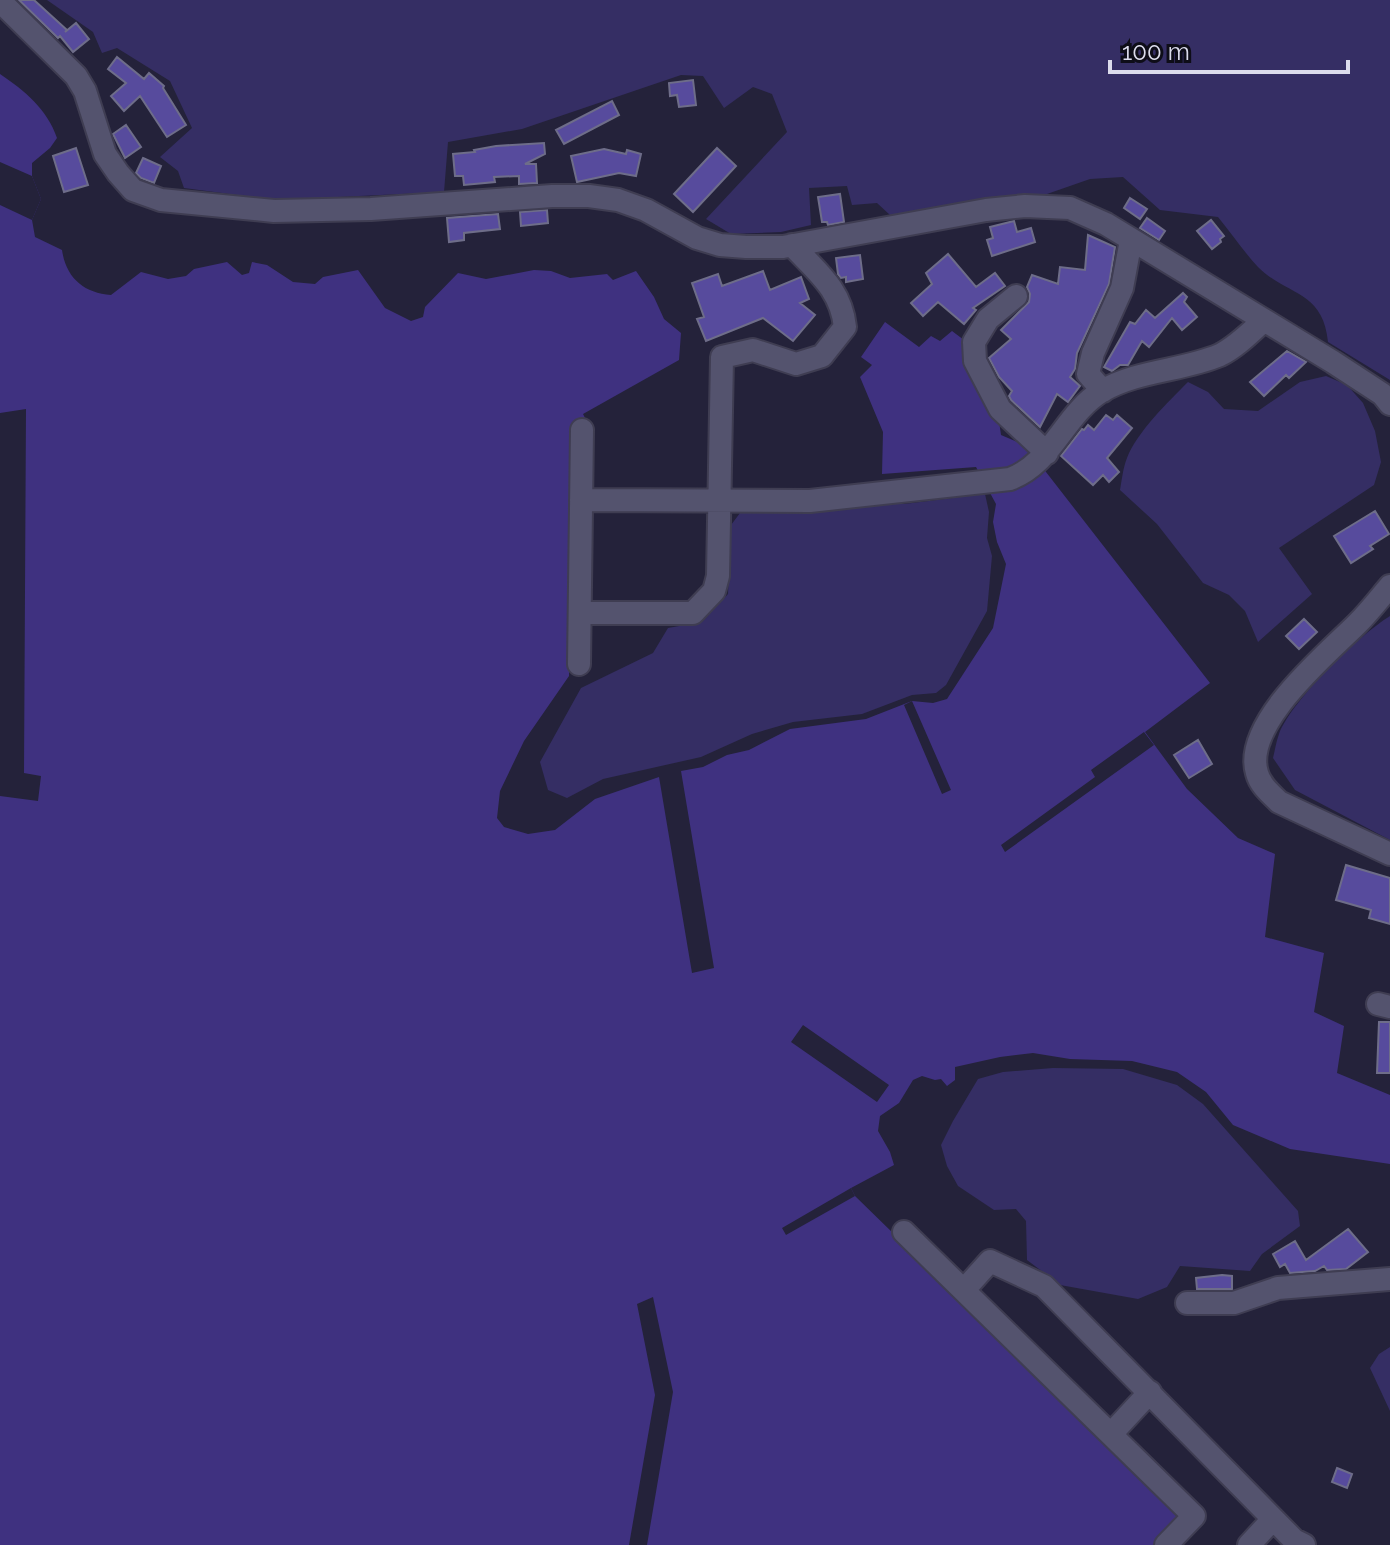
<svg xmlns="http://www.w3.org/2000/svg" width="1390" height="1545" font-family="Raleway,sans-serif">
<rect width="100%" height="100%" fill="#24223a"/>
<path fill="#352e64" d="M47,0H1390V380L1328,342C1323,290 1287,296 1258,267C1244,252 1231,233 1218,217L1160,210L1123,177L1090,179L1047,194L890,215L877,203L852,205L847,186L809,188L811,225L781,232L731,234L706,219L787,132L772,94L753,87L724,108L703,76L681,75L522,129L448,142L444,192L275,200L184,188L178,171L160,157L192,128L170,81L117,48L102,53L93,32Z
M1326,376L1347,385L1363,403L1375,431L1381,462L1374,485L1279,548L1312,594L1258,642L1245,611L1229,595L1203,583L1157,524L1120,490C1122,479 1123,468 1127,458C1137,432 1168,402 1188,382L1208,392L1224,409L1258,411L1300,382Z
M985,494L989,512L987,538L992,556L987,611L946,685L936,693L912,695L862,714L793,722L752,734L701,757L603,779L567,798L548,790L540,762L581,688L653,653L668,628L702,622L728,594L731,525L740,513L876,501L904,504Z
M1390,616V840L1295,790L1273,758C1275,750 1276,742 1279,734C1292,700 1359,635 1390,616Z
M1053,1068L1123,1069L1177,1085L1203,1104L1298,1211L1300,1226L1262,1254L1250,1271L1180,1266L1167,1287L1138,1299L1060,1285L1027,1260L1026,1221L1016,1209L994,1210L958,1186L947,1166L941,1145L953,1121L978,1079L1003,1072Z
M1390,1347V1411L1370,1368L1379,1354Z"/>
<path fill="#3f3180" d="M0,74C25,91 47,109 57,138L50,148L32,163V176L41,199L32,220L35,237L62,250C66,278 84,293 111,295L141,272L168,279L186,276L194,269L227,262L242,275L249,273L252,262L267,265L293,282L315,284L323,277L358,270L385,308L411,321L423,317L425,307L458,273L486,279L534,270L551,271L570,278L607,274L613,280L636,271L654,297L664,319L681,333L679,360L583,414L587,422H574L569,676L524,741L500,791L497,818L504,827L528,834L555,830L595,799L659,777L692,973L714,968L681,771L703,767L727,755L749,750L790,729L866,719L912,701L933,703L947,699L993,628L1006,564L997,542L993,522L996,504L976,467L882,474L883,432L860,377L872,365L861,357L885,322L919,347L931,336L940,341L952,331L964,340L962,351L965,362L999,421L1001,435L1032,448L1046,472L1210,683L1145,732L1187,789L1238,838L1275,854L1265,937L1324,953L1314,1012L1344,1026L1337,1073L1390,1095V1164L1290,1149L1233,1125L1206,1092L1177,1072L1132,1061L1070,1059L1033,1053L1000,1057L955,1067V1080L947,1086L941,1079L935,1080L922,1076L913,1080L899,1103L880,1116L878,1131L890,1152L894,1165L851,1188L855,1196L1183,1516L1153,1545H647L673,1392L653,1297L637,1304L655,1395L629,1545H0Z"/>
<path fill="#24223a" d="M0,162L32,176L41,199L32,220L0,205Z
M26,409L24,773L41,776L38,801L0,796V413Z
M912,701L951,790L942,794L904,705Z
M1144,732L1154,745L1005,852L1001,845L1095,777L1091,770Z
M803,1025L889,1085L877,1102L791,1042Z
M851,1188L855,1196L786,1235L782,1228Z"/>
<path fill="#574b9d" stroke="#6e6d89" stroke-width="2" d="M19,0H34L67,30L65,32L76,23L89,39L73,52L60,36L58,38Z
M117,57L144,79L149,73L164,86L163,88L186,125L167,137L140,96L124,111L111,96L126,83L108,69Z
M693,80L696,105L679,107L677,95L670,96L669,83Z
M612,101L619,115L564,144L556,130Z
M126,125L141,147L125,158L113,134Z
M544,143L545,154L525,164H536L537,183L519,184V176L494,177L495,182L464,185L463,176H455L453,154L475,152L474,150L496,146Z
M76,148L88,185L64,192L53,156Z
M717,148L736,166L693,212L674,194Z
M604,149L626,154L627,150L641,154L636,176L619,173L577,182L571,156Z
M143,158L161,166L154,183L141,178L136,173Z
M840,194L844,222L828,225L827,222H822L818,197Z
M1130,198L1147,209L1140,219L1124,208Z
M547,210L548,223L521,226L520,212Z
M498,214L500,229L464,233V240L449,242L447,218Z
M1147,218L1165,231L1159,240L1140,228Z
M1211,220L1224,236L1220,239L1221,242L1212,249L1197,231Z
M1014,221L1017,232L1031,228L1035,242L992,256L987,240L993,238L990,227Z
M1088,235L1115,247L1109,284L1077,353L1075,369L1070,377L1080,386L1068,402L1057,394L1040,427L1011,400L1009,396L1012,391L999,377L989,358L1011,339L1001,330L1029,302L1030,294L1027,287L1032,275L1058,284L1060,267L1085,270Z
M948,254L976,287L995,273L1005,286L973,308L976,310L964,324L938,302L923,316L911,303L932,284L926,273Z
M860,255L863,279L846,282V277L841,278L838,274L836,258Z
M763,271L770,290L801,277L809,299L800,303L815,315L793,341L763,318L706,341L697,319L704,317L692,283L718,274L722,286Z
M1183,293L1187,297L1184,302L1197,317L1182,330L1172,318L1149,347L1142,341L1128,365H1120L1112,371L1104,367L1130,322L1135,324L1146,310L1155,318Z
M1287,351L1306,362L1289,378L1286,375L1264,396L1250,382Z
M1106,415L1113,420L1117,415L1132,428L1107,458L1119,472L1109,482L1103,475L1093,485L1061,456L1082,429L1084,430L1088,425L1094,430Z
M1375,511L1389,534L1370,546L1373,549L1351,563L1334,536Z
M1304,619L1317,632L1299,649L1286,636Z
M1198,740L1212,764L1189,778L1174,755Z
M1346,865L1390,878V924L1369,918L1371,910L1336,900Z
M1379,1022H1390V1073H1377Z
M1348,1229L1368,1252L1346,1269L1327,1270L1324,1266L1315,1271L1290,1273L1285,1264L1280,1267L1273,1254L1295,1241L1306,1260Z
M1222,1275L1232,1276V1289H1197L1196,1278Z
M1337,1468L1352,1474L1347,1488L1332,1482Z"/>
<g fill="none" stroke-linecap="round" stroke-linejoin="round">
<defs>
<path id="minor" d="M0,1L76,76L85,91L105,154L118,173L133,190L161,200L274,211L371,209L552,196H589L618,200L646,210L697,238L720,245L746,247H783L986,210L1025,206L1070,208L1106,224L1333,362L1382,394L1390,404
M1016,296L988,319L974,342L975,361L1000,409L1047,453
M1103,391L1088,374L1093,353L1122,288L1131,240
M581,500L810,501L1010,479C1053,463 1064,414 1102,391C1138,370 1182,371 1220,355C1236,347 1250,333 1263,321
M1390,586C1379,599 1369,612 1357,624C1327,654 1242,724 1257,773C1260,785 1270,793 1279,802L1390,854
M580,613H693L714,591L718,576L722,357L753,350L796,364L822,356L845,327C841,289 817,272 792,245
M579,664L582,430
M1378,1004L1390,1007
M904,1232L1194,1516L1166,1545
M964,1290L990,1261L1044,1286L1294,1540L1304,1545
M1187,1303H1234L1278,1288L1390,1279
M1112,1433L1150,1392
M1249,1545L1273,1519"/>
</defs>
<use href="#minor" stroke="#3f3d52" stroke-width="26"/>
<use href="#minor" stroke="#54536e" stroke-width="22"/>
</g>
<path d="M1110 60v12h238v-12" fill="none" stroke="#dcdcec" stroke-width="4"/>
<text x="1122" y="60" font-size="24" fill="#dcdcec" stroke="#0e0d18" stroke-width="6" paint-order="stroke">100 m</text>
</svg>
